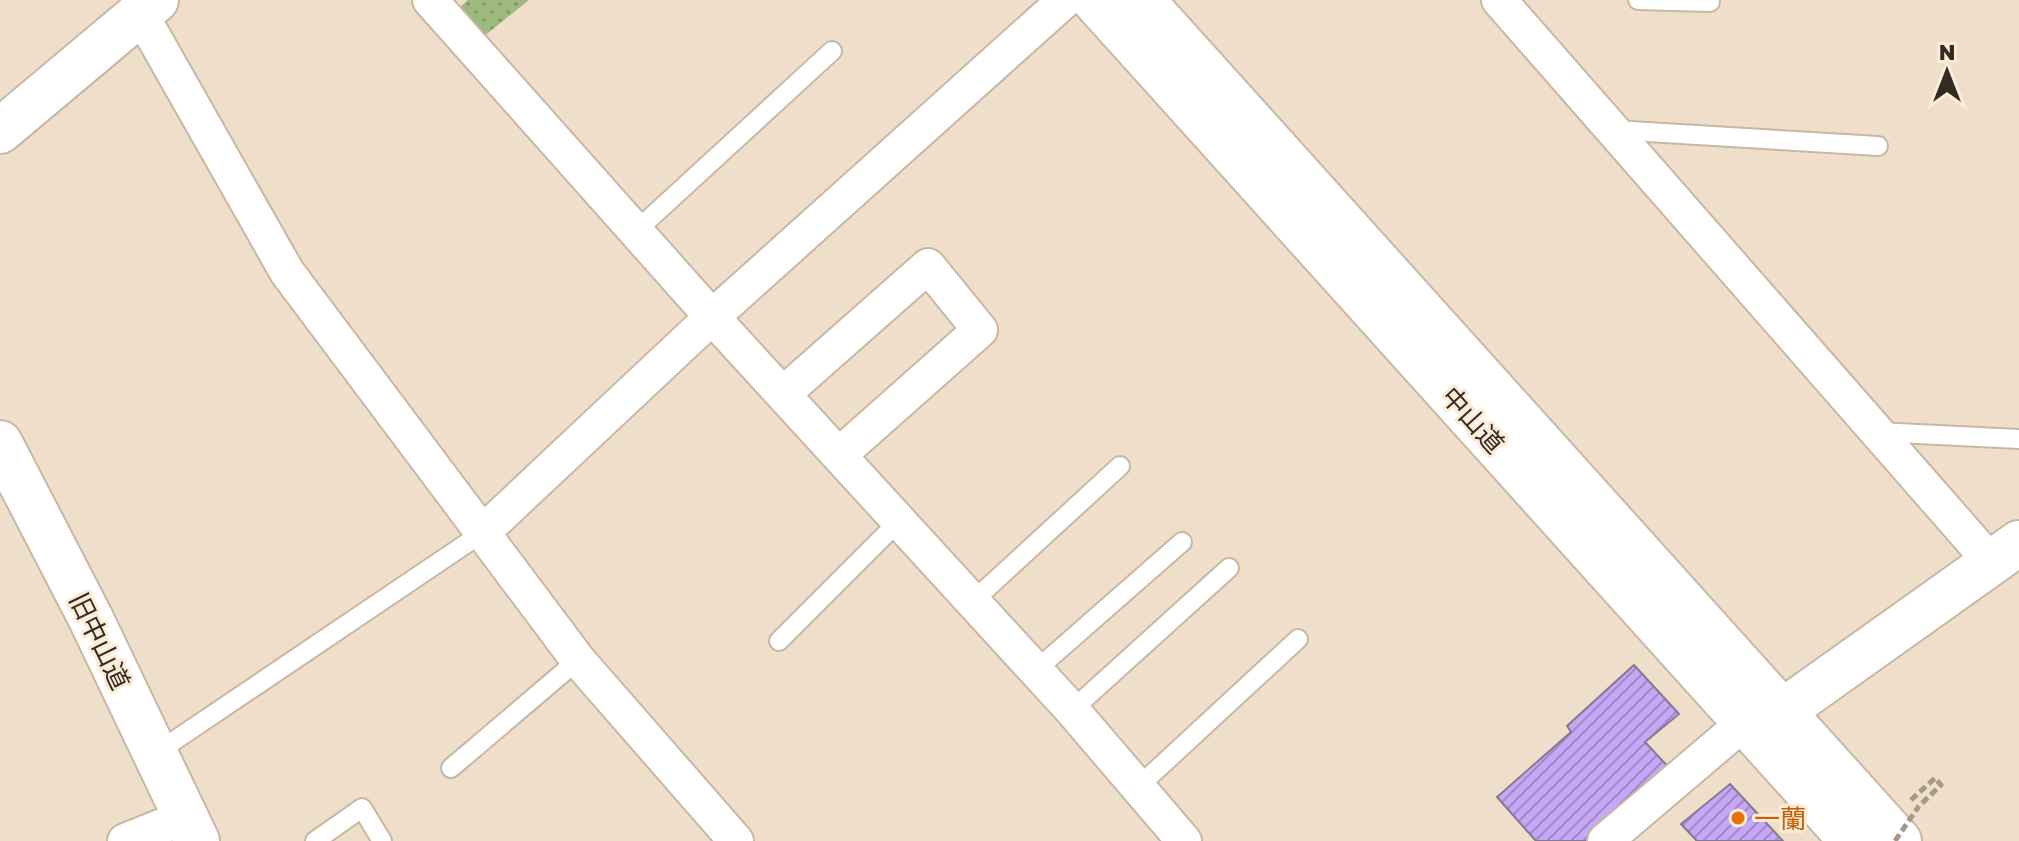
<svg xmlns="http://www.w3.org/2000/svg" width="2019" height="841" font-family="'Golos Text','Noto Sans JP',sans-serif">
<defs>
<pattern id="park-dots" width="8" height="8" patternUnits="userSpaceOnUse" patternTransform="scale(2)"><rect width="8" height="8" fill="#9eb97d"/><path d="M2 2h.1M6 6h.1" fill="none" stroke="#819766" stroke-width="1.8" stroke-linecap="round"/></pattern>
<pattern id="building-hatch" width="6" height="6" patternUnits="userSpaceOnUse" patternTransform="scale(2)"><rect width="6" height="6" fill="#c5a8f6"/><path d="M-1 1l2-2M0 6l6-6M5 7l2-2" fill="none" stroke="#a189c7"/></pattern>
</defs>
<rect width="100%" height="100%" fill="#efdfca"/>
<path fill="url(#park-dots)" d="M468,0H529L483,37L459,8Z"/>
<path fill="url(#building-hatch)" stroke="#827b90" stroke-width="2" d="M1634,665L1679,714L1645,742L1674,773L1637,807L1587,841H1536L1497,797L1571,732L1567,726Z
M1730,784L1783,841H1697L1681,824Z"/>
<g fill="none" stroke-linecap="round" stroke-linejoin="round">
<defs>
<path id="service" d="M1638,0L1710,2
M1614,130L1878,146
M636,231L832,51
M1878,432L2019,439
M973,601L1120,466
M779,641L899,521
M1036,670L1182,542
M1072,710L1229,568
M156,753L482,533
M451,768L578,660
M1138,787L1298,639
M315,841L362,808L382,841"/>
<path id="minor" d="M430,0L712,317L1072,710L1184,841
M1499,0L1991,562
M140,13L287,272L578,660L736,841
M783,394L928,266L980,330L839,455
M482,533L712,317L1065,0
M125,841L185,817
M1605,841L1745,722"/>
<path id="tertiary" d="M0,131L156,0
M1783,711L2019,543"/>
<path id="secondary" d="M0,443L91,619L197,841"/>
<path id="trunk" d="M1094,0L1852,841
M1142,0L1899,841"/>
</defs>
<use href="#service" stroke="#c7b8a4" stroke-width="22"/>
<use href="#minor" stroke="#c7b8a4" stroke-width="38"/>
<use href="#tertiary" stroke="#c7b8a4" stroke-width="48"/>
<use href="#secondary" stroke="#c7b8a4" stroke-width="48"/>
<use href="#trunk" stroke="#c7b8a4" stroke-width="48"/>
<path stroke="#a49888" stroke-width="5" stroke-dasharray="8 4" stroke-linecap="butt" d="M1911,800L1935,778L1941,785L1919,806"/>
<use href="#service" stroke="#fff" stroke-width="18"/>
<use href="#minor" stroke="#fff" stroke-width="34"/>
<use href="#tertiary" stroke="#fff" stroke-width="44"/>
<use href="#secondary" stroke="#fff" stroke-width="44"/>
<use href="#trunk" stroke="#fff" stroke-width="44"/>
<path stroke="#a49888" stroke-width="5" stroke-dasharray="8 4" stroke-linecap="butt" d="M1895,841L1919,806"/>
</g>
<circle fill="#e8710a" stroke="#fcecd7" stroke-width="3" cx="1738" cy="818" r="8"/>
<g text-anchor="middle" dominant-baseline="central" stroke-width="6" stroke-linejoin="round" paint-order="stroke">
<g font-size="26" fill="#312b23" stroke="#fcecd7">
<text transform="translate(1473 420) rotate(48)">中山道</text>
<text transform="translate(100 641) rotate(64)">旧中山道</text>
</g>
<g font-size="26" fill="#c56008" stroke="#fcecd7" text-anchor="start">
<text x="1754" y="818">一蘭</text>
</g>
</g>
<g transform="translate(1947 72)" stroke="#fcecd7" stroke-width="6" paint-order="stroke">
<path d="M0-6L14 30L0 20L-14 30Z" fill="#312b23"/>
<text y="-12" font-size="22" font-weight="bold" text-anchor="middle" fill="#312b23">N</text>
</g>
</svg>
